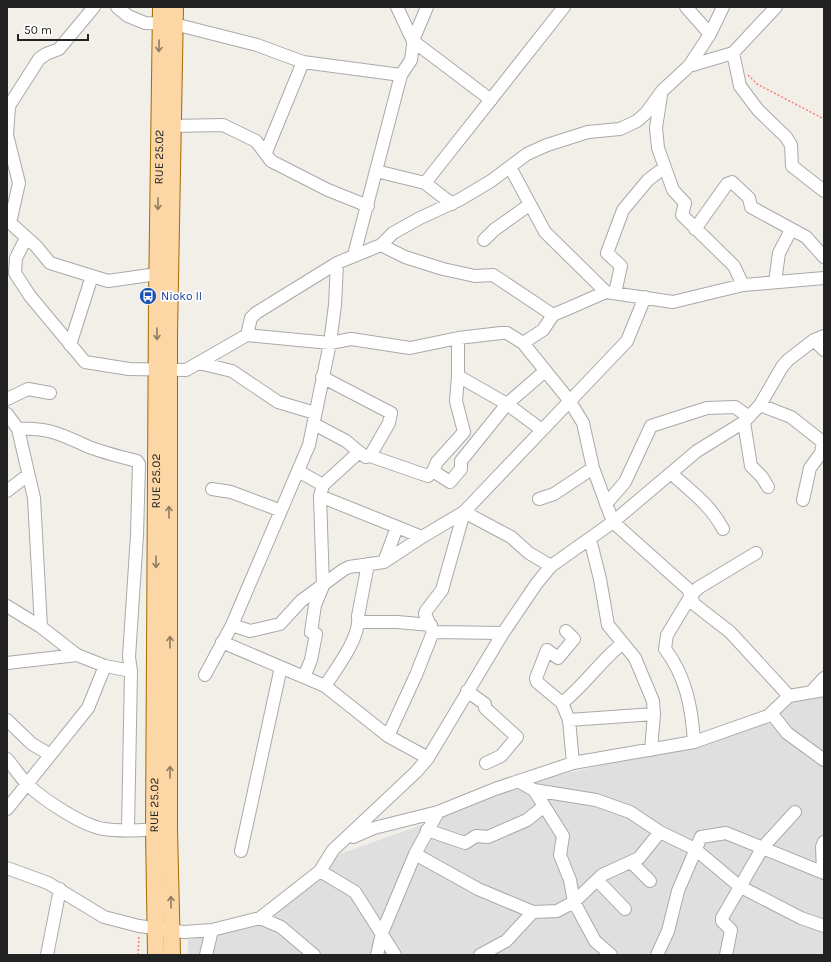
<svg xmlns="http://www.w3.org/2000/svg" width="831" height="962" font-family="Karla,sans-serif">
<rect width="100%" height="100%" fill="#f2efe9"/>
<path fill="#e0dfdf" d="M824,697V955H188V940L249,921L337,855L424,824L536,780L634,758L704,746L775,719L792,699Z"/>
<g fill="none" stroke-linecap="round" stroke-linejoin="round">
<defs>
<path id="minor" d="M117,7L128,16L145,23L174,24L257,45L303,62L401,75
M397,7L413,41L491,100
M686,7L710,34
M733,53L740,86L758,110L786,137L791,145L792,166L824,191
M689,66L733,53L776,7
M661,95L656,128L658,148L673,190L685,203L682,215L734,266L743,285
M172,126L223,125L256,141L271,161L328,190L368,206
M266,152L303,62
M510,167L545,232L606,292L673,302L743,285L824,278
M376,171L425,183L452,204
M425,183L564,7
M7,220L36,246L50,263L108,281L157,274
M10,223L19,183L7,135L9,106L39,59L46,54L59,49L94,7
M695,229L727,184L732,182L749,198L751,207L806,237L824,257
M26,238L16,258L15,273L30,296L85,362L129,369L186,370L247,335L251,318L256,313L337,263L381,245L393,233L420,218L459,200L491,181L527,154L547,145L588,132L620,129L637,121L646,113L662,91L689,66L710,34L723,7
M484,240L494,230L529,205
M381,245L405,257L443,269L475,276L493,275L553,315
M354,255L401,75L411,60L414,38L427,7
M775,282L779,253L791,230
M615,293L621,266L607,253L623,210L648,180L665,167
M247,335L330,343L351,339L410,348L458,338L501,333H507L523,343L569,400L583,423L593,468L613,522L688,589L694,604L730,632L789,696
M814,340L824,350
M523,343L543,330L553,315L606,292
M70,345L92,276
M199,363L232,371L278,402L315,413
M458,376L507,404L542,430
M322,377L391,413L389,423L370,456
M7,399L28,389L50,393
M760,405L791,417L824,443
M7,414L18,429L34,498L41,627
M744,422L751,466L762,477L768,487
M314,424L346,441L359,452
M18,429C48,427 63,435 89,447C105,453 121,457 137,461L139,464L137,535L129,657L131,671
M298,471L323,485
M433,471L450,482L461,469V461L507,404L545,371
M671,473C691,492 710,504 723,529
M212,489L231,492L279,510
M7,491L28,475
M320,496L422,537
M539,499L554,494L593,468
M803,500L810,468L821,453L823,442
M606,504L625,482L651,426L707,408L735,407L749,417
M590,539L600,579L608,625L635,658L653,701L654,714L651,750
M384,562L397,527
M7,606L41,627L77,655L105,666L131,671L128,830
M359,622H397L431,625
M232,625L250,631L280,624L301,601L343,570L349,567L384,562L422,537L464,512L627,341L645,297
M566,631L574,639L558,658L547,650L536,678L537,682L562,703L569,720L573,763
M433,632L503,633
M222,642L325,686L388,736L428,758
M7,663L77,655
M205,675L232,625L309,445L330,343L335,305L337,263
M304,677L311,660L316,634L311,632L315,605L323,586L320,496L323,485L359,452L366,457L370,456L428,476L433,471L437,462L464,432L456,401L458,376V338
M325,686C336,669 361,637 358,616L368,564
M467,691L485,704V708L517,737L501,756L486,763
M811,692L824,678
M562,703C585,685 600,661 623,643
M772,714L787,733L824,760
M7,720L32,744L49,754
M569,720L654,714
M388,736L416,675L433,632L425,614L426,611L442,590L464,512L511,537L529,553L551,566
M694,742C692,709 686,676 665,649L667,635L690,597L698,588L756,553
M7,759C14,767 20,777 28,785C44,800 83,826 104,829C123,832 143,830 163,829
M518,781L534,790L596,800L630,812L660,832L695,849L739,886L801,918L824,926
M534,790L563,836L560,855L570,880L574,902L602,875L639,858L660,832
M7,809L88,708L105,666
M427,830L465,843L476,836L488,837L527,820L543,807
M353,837L374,828L438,812L495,789L573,763L694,742L768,716L789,696L824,690
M241,851L281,667
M415,854L478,889L533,912L557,911L574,902L595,941L611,955
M631,862L650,881
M7,868L48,883L104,917L139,926L184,932L212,930L260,918L320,871L333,850L416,772L428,758L503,633L537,583L551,566L613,522L697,451L744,422L760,405L782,367L788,360L814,340L824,336
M320,871L355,892L395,955
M823,872L822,847L824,842
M597,880L625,909
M260,918L281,927L314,955
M47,955L60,889
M206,955L212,930
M377,955L382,933L415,854L438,812
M480,955L506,941L533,912
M657,955L668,931L678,891L701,837L726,833L824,873
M726,955L731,930L722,921V918L763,847L795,812"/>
<g id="major">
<path id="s1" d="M156,955L154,830L157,300L161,7"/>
<path d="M172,955L169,829V335L175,7"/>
</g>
</defs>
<use href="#minor" stroke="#a9a9a9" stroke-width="14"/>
<use href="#major" stroke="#a06b00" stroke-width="18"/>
<path stroke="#fa8072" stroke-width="1.5" stroke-dasharray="2 2" stroke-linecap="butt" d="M748,75L757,84L824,119
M138,955L139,936"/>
<use href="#minor" stroke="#fff" stroke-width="12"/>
<use href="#major" stroke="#fcd6a4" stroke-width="16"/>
</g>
<defs><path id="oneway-shaft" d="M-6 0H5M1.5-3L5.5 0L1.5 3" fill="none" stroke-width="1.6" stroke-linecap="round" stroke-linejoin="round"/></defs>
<g stroke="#8f7c63">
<use href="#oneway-shaft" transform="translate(159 46) rotate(91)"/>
<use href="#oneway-shaft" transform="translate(158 204) rotate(91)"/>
<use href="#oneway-shaft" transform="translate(157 334) rotate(90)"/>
<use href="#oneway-shaft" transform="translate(169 512) rotate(-90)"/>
<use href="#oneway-shaft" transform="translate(156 562) rotate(90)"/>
<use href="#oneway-shaft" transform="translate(170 642) rotate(-90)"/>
<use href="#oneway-shaft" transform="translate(170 772) rotate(-90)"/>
<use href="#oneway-shaft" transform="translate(171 902) rotate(-91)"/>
</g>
<defs>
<symbol id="bus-disc" viewBox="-11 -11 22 22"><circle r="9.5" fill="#1a4fb4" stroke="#fff"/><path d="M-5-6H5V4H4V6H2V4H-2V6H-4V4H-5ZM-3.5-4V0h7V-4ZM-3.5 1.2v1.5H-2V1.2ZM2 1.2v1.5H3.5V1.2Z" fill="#fff"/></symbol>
</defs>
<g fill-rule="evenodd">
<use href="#bus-disc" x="138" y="286" width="20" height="20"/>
</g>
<g text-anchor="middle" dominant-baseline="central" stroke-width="3.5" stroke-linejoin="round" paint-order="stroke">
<g font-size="12" fill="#222" stroke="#fff">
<text stroke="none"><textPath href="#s1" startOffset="798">RUE 25.02</textPath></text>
<text stroke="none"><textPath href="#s1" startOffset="474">RUE 25.02</textPath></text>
<text stroke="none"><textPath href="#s1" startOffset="150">RUE 25.02</textPath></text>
</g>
<g font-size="12" fill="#164399" stroke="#fff" text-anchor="start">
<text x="161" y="296">Nioko II</text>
</g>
</g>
<rect width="831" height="962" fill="none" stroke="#222222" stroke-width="16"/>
<path d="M18 34v6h70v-6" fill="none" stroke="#222222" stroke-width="2"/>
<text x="24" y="34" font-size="12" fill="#222222" stroke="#ffffff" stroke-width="3" paint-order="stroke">50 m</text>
</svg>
